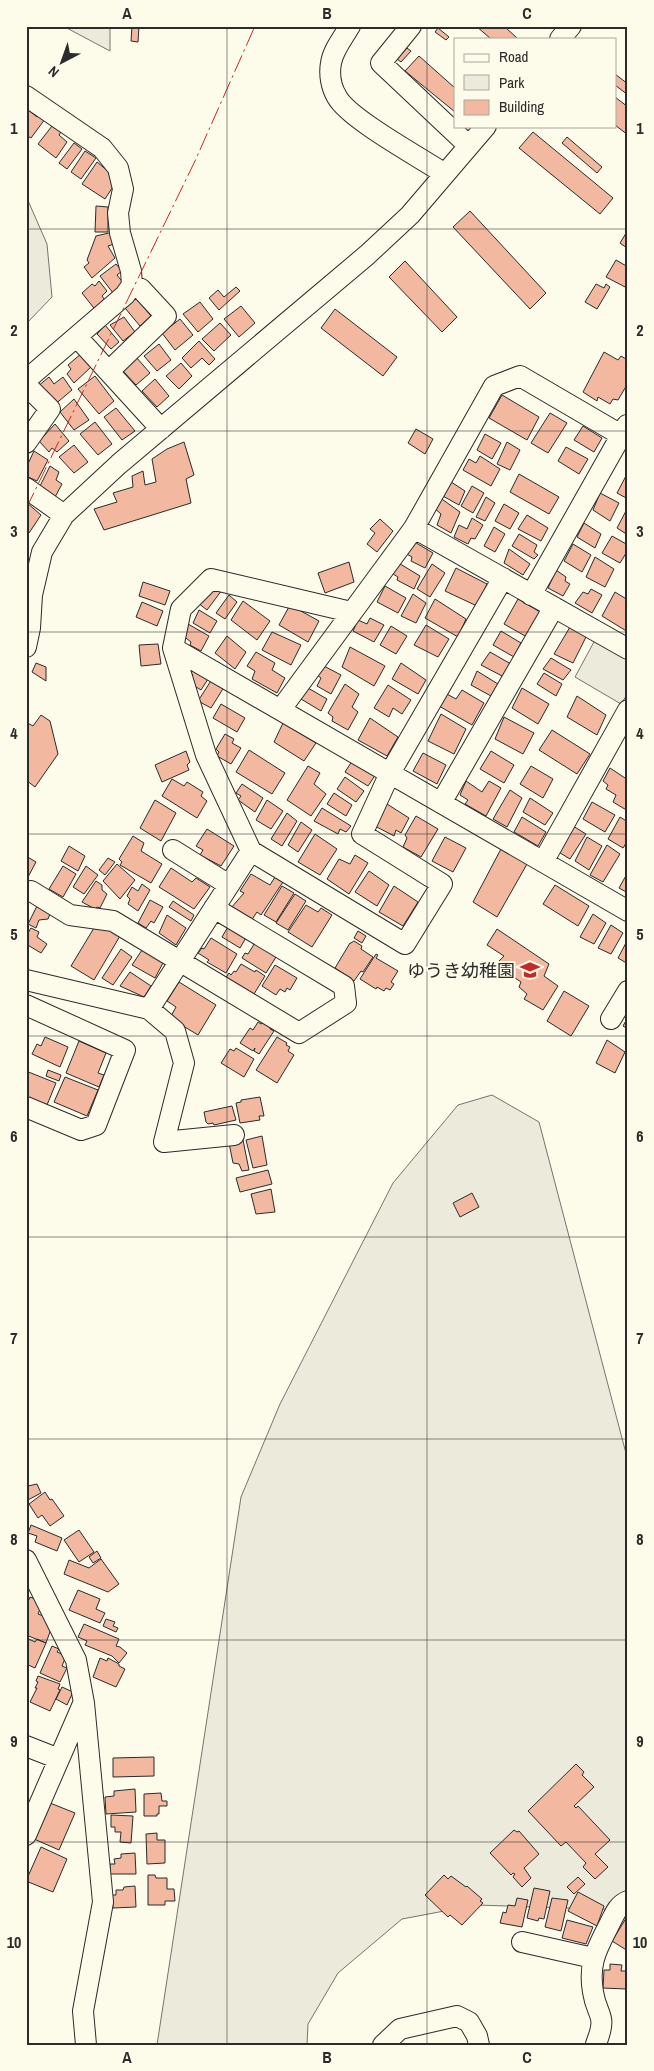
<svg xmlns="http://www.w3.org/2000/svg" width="654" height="2071" font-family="'Archivo Narrow','Noto Sans JP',sans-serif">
<rect width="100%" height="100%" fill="#fdfbea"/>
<path fill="#ecebdb" stroke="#74746e" d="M63,26H110V51Z
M26,196L47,244L52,297L26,324Z
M492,1095L539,1122L628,1461V1910L476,1905L402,1919L338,1973L308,2024L307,2045H157L241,1497L280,1404L393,1183L458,1105Z"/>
<path fill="#eceadb" stroke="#74746e" d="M595,640L628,660V693L621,704L575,677Z"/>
<path fill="#f2b8a0" stroke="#2b2b2b" d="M132,26H139L138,42L131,41Z
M476,26H504L518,39H491Z
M438,28L449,37L446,40L435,32Z
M407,48L411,51L401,62L397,59Z
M419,56L455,88V112L405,71Z
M615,74L628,84V95L615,85Z
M615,97L628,107V135L615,125Z
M27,109L37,117L39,115L45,119L31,138L26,135Z
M52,126L61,132L59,135L67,142L56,158L38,144Z
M533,132L613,198L600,214L519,148Z
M567,137L602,167L597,173L562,143Z
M74,143L82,149L67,169L59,163Z
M85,151L96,158L81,179L71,172Z
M97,162L115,177L116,182L105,199L82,184Z
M96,206L108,207V232H95Z
M470,211L546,293L530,309L453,227Z
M628,230V246L627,248L620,243Z
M113,232L114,244L108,246L115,258L92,278L84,267L89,263L87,260L96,236Z
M616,260L628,267L627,288L606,277Z
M405,261L457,317L442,332L389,277Z
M116,264L122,271L117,275L124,284L113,293L100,276Z
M99,281L107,291L102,296L107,303L97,312L82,293L92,284L95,286Z
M596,284L604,288L606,284L610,287L597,309L585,302Z
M236,287L240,291L219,310L209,298L218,290L224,297Z
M136,298L151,316L140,326L125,308Z
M200,302L213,319L198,332L183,314Z
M241,306L255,323L239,337L224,319Z
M335,309L397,357L383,376L321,328Z
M124,317L135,332L123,341L110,325Z
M180,319L193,335L175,350L162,333Z
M220,323L231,335L214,351L202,339Z
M105,325L119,342L111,349L97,334Z
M199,341L215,359L209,365L202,358L191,368L182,358Z
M159,344L171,360L157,371L144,356Z
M604,352L618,360L621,356L626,359L628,355V383L618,400L613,399L610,404L598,397L597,401L583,392Z
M82,353L91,367L74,383L67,374L71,369L68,365Z
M136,357L150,373L136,385L123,371Z
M181,363L192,376L179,389L166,376Z
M95,376L114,401L99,414L78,389Z
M49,377L54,384L63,377L72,390L53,406L37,387Z
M155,379L169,396L157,407L142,391Z
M502,395L539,417L527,440L489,418Z
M74,399L89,420L74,430L60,412Z
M116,408L135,431L122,440L104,417Z
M550,413L567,423L548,453L531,443Z
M95,422L112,444L98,455L80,434Z
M55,424L69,441L57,452L52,448L49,452L39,441Z
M583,426L602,438L594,452L574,440Z
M416,429L433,439L425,454L408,443Z
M485,434L501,443L492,459L477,450Z
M184,442L194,475L186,479L191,503L104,530L94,509L117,502L113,493L133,487L132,476L143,471L145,485L156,482L152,459L167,449Z
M507,442L520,450L510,470L497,464Z
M74,445L88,462L74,473L59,457Z
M566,447L588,459L579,474L558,461Z
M34,451L48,460L37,481L26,476V468Z
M480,456L500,469L491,486L463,470L469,459L476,463Z
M50,466L59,472L56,480L62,484L55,497L39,488Z
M519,474L559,497L549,514L510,492Z
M627,474H628V499L617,493Z
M448,480L465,491L459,505L441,495Z
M472,486L484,493L473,513L461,506Z
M600,493L619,503L610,521L593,510Z
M439,497L460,512L451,533L437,525L441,514L433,507Z
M486,497L495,503L485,521L476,517Z
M26,502L41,515L29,533L26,530Z
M504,504L519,513L510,529L495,521Z
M627,509L628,510V535L617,528Z
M527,515L548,528L541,541L518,529Z
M472,518L483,525L475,539L471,538L468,544L454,537L459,525L467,529Z
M380,519L393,531L377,552L367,544L375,533L370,529Z
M584,523L601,534L595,548L577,537Z
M494,527L505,534L495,552L484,546Z
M519,534L537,545L534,552L538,555L534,559L512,546Z
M612,536L628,545V550L620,563L602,553Z
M413,541L433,553L425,568L411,561L412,557L405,553Z
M573,544L591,555L582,572L564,561Z
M509,549L530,564L523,575L504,563Z
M595,557L614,569L605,587L586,577Z
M349,562L354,582L325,593L318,573Z
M397,562L420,576L414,589L397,580L398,577L390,572Z
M432,564L445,573L430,597L417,589Z
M456,568L487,584L477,606L445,591Z
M556,570L566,577L565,581L570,584L563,596L548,588Z
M143,582L170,591L165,605L139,596Z
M210,586L222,590L207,610L198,603Z
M385,586L406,598L398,613L377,602Z
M591,589L602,595L592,613L575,603L583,592L588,594Z
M615,592L628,600V632L602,616Z
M413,594L426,603L416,623L401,616Z
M229,595L237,602L225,619L216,613Z
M435,599L466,619L458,637L425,618Z
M518,599L540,612L527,637L504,624Z
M243,601L270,621L257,640L231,620Z
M142,602L163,611L157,626L136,617Z
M290,605L319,621L308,642L279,625Z
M199,610L217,621L210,633L193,623Z
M370,618L384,625L374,642L353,631L358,620L367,624Z
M188,624L209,636L201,651L190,645L191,642L182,635Z
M426,625L449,639L438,657L414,645Z
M391,626L407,636L396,654L380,645Z
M570,627L586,637L573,663L554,654Z
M501,631L521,643L514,657L493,645Z
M272,632L301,645L291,665L262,650Z
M227,636L246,652L235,669L215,653Z
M158,644L161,664L141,666L139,645Z
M350,647L385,666L374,686L342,667Z
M256,652L275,663L272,670L285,678L277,693L252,679L255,671L247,666Z
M490,652L511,664L504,677L481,665Z
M551,658L571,670L563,680L543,669Z
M36,663L46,667V681L32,672Z
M401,663L426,680L418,694L392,679Z
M194,665L210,676L201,690L193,685L194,682L190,679L193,675L189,672Z
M322,665L341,675L331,694L317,686L321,678L317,675Z
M477,671L498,684L491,696L471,685Z
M544,673L562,684L556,696L537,684Z
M214,676L226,684L211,708L198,701Z
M345,684L359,694L352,707L358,712L348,730L332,721L333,717L328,713Z
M388,685L411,700L402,714L393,708L389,717L374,708Z
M308,688L327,699L321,711L301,699Z
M522,688L549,704L538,724L512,708Z
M462,690L484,703L472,725L439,706L445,693L456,699Z
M577,696L606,715L597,735L567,717Z
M221,704L245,718L237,732L213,718Z
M441,714L466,729L454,754L428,741Z
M41,715L50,721L58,754L35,787L26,780V722L33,726Z
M504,717L534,733L523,754L495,739Z
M370,718L398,737L387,756L358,740Z
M283,723L316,743L304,761L274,742Z
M552,730L590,754L577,774L539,750Z
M225,734L234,739L232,743L241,748L231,764L217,756L219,752L216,749Z
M249,750L285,773L272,794L236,772Z
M186,751L190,762L187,765L189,770L162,782L155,765Z
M491,751L514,765L504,783L480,769Z
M423,753L446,765L437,784L413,771Z
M354,758L376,774L368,786L345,772Z
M308,766L320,773L314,784L326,794L311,816L287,800Z
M531,766L553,779L543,798L520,784Z
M610,768L628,780L626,786L628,788V811L613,802L616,795L606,789L608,785L603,781Z
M345,777L364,791L356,802L337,789Z
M172,779L184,786L187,782L203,792L201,796L207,801L197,818L162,796Z
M466,781L482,792L489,781L501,788L486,816L465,804L468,800L460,795Z
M242,784L263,798L255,812L238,800L241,796L236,793Z
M510,790L522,798L507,827L493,819Z
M334,793L352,805L346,816L327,804Z
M530,798L553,813L545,825L523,812Z
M155,800L176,813L161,841L140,828Z
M267,800L283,811L271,829L256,820Z
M592,802L615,815L605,832L583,819Z
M387,804L409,818L401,833L396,830L394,836L375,826Z
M322,808L351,826L346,832L340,829L338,834L314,821Z
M287,813L297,821L282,846L271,839Z
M416,816L438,829L421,857L403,847L407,838L405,835Z
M522,817L546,832L538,846L514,832Z
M620,817L628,822V840L623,848L608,839Z
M301,822L312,830L298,852L288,845Z
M573,826L586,834L570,859L557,851Z
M207,829L234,846L221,866L200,855L203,850L196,846Z
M315,834L337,849L320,875L298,862Z
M133,836L144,843L141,851L162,864L151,883L120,865L122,862L119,859Z
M445,837L466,848L453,872L432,861Z
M587,837L602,846L589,870L575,861Z
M607,845L620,854L603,882L590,875Z
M69,846L85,856L78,871L61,861Z
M502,847L527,864L497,917L473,902Z
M355,855L368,863L349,894L327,879L339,859L350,864Z
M26,856L36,862L28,877L26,876Z
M108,858L115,862L105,875L99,870Z
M117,864L135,880L120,899L103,881Z
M63,866L76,874L63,897L49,889Z
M86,866L98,875L84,894L73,887Z
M171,868L192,882L196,878L210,887L194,909L159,887Z
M369,871L389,885L377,906L355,892Z
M628,872V893L619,888Z
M251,874L270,885L275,877L283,882L261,915L257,912L251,921L231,908L244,893L240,891Z
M96,881L102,885V890L107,894L100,908L97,907L95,909L82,902Z
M142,884L150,890L138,911L128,904L130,899L127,896L132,887L138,891Z
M555,885L589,906L578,926L543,904Z
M282,886L294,893L276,922L264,915Z
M394,886L418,902L403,926L379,912Z
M295,894L306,901L288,930L276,923Z
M150,900L163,907L154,923L151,921L146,928L138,923Z
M173,901L194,915L191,921L169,907Z
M39,902L52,909L48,919L39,920L36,928L28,924Z
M306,905L318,912L321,908L332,915L312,947L288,932Z
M593,914L606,923L594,944L580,937Z
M167,915L186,928L176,945L159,933Z
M97,923L120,936L94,980L71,966Z
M229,925L247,936L240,948L222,937Z
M611,925L623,933L611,954L598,948Z
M31,928L39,932L37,937L47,944L41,953L26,944V936Z
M497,929L549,964L544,976L558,986L543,1010L524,999L527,994L519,987L521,982L506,972L509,967L499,961L504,956L487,945Z
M358,931L366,936L362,943L354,938Z
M211,938L237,954L226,973L207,962L209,960L198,953L202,948L204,949Z
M628,939V964L618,958Z
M256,941L274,953L273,955L276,957L266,973L242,958L245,953L248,954Z
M354,941L362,946L361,949L373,957L363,972L361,971L354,981L335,968L350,943H351Z
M121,949L132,957L113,985L102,978Z
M142,950L163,963L155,978L132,965Z
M376,954L378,955L376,958L398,971L391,982L394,984L390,990L386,988L384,991L377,987L376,989L360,979Z
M241,964L255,972L256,970L265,976L254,994L225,979L229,973L231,975L234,971L236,972Z
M275,965L297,978L290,990L287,988L285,992L280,989L276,995L262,986Z
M130,972L151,986L144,997L120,986Z
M179,982L216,1005L198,1035L170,1018L176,1007L167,1001Z
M564,991L589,1006L571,1036L547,1021Z
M628,1017V1029L623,1026Z
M258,1022L261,1024L264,1022L271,1026L270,1029L274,1031L259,1054L254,1051L255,1048L253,1051L240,1043L250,1028L253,1030Z
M45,1037L68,1047L60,1067L32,1054L37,1044L41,1046Z
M277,1037L287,1043L286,1045L290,1047L288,1051L294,1055L277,1083L256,1070Z
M607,1040L625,1052L615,1073L596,1063Z
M79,1041L106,1053L98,1073L104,1075L99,1087L66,1073Z
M236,1048L254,1059L244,1077L221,1063L230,1049L234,1051Z
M48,1070L61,1075L59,1081L46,1076Z
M26,1071L56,1083L47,1105L26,1097Z
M65,1077L98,1090L87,1116L54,1102Z
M260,1097L264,1116H259L260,1120L240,1123L236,1103L241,1102V1100Z
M232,1106L236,1120L214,1125L213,1123L208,1124L206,1122L204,1112Z
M262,1136L267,1165L253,1168L246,1140Z
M243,1140L249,1170L242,1171L239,1164L233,1163L229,1143Z
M268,1170L272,1184L240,1192L236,1178Z
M271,1189L275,1212L256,1214L251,1194Z
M472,1193L479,1207L460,1217L453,1203Z
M26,1483L28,1486L37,1484L41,1493L26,1501Z
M45,1492L50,1500L52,1499L64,1516L50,1526L42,1515L38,1518L29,1504Z
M31,1525L62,1538L57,1551L35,1542L37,1536L28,1533Z
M79,1530L94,1552L79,1562L64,1540Z
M97,1551L101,1558L93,1563L89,1557Z
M101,1559L119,1584L108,1592L64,1574L69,1560L89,1568Z
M78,1590L100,1599L96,1609L105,1613L100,1623L69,1610Z
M30,1597L43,1602L38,1614L49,1618L51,1629L46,1643L26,1635V1606Z
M106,1619L115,1622L113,1626L118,1628L116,1632L103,1626Z
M84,1624L119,1639L116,1646L120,1647L127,1653L119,1663L112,1656L85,1645L87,1641L78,1637Z
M29,1639L35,1642L37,1639L46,1643L35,1668L26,1664V1642Z
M52,1646L59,1649L57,1652L66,1656L62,1666L67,1668L60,1682L40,1673Z
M100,1658L107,1661L108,1658L119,1664V1666L125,1669L116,1687L93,1677Z
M38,1676L60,1684L58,1689L60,1690L50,1711L30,1702L37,1688H35L38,1682L36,1681Z
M62,1687L73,1692L67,1705L56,1699Z
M154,1757V1776L113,1777V1758Z
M576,1764L584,1772L582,1775L594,1787L574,1806L576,1808L578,1806L610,1840L595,1854L608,1867L595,1879L583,1867L586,1863L566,1842L561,1846L528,1811Z
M135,1789L136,1812L106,1814L105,1797L114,1796V1791Z
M161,1793L162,1801H167V1806H159V1814H157V1816H144V1794Z
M50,1803L75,1813L59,1850L34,1839Z
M111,1815L133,1816L131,1843L120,1842L121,1832H115V1827H111Z
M514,1830L517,1832L519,1831L539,1854L524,1868L531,1878L522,1887L513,1877L515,1874L513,1873L511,1875L490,1853Z
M157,1833V1840H165V1863L147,1864L146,1834Z
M41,1847L67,1859L53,1892L26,1881Z
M135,1853L136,1874H110V1864H115L114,1859L121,1858V1854Z
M148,1875H155L156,1878H167V1889H174L175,1901H165V1905H148Z
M444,1875L448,1879L451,1876L466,1887L467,1886L482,1899L480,1901L483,1903L462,1925L450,1915L448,1917L425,1895Z
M578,1877L585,1884L574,1894L567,1887Z
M135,1886L136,1907L113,1908L112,1895H116V1890H123L124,1887Z
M534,1888L550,1891L544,1919L539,1918L538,1921L527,1918Z
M578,1892L604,1906L597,1926L568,1911Z
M517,1898L528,1900L522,1927L500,1923L503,1912L506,1913L508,1905L515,1906Z
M552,1898L568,1900L561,1931L545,1927Z
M628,1915V1951L612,1941Z
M567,1920L593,1927L586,1944L562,1938Z
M610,1964L622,1965L621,1971H627L626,1989L603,1988L604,1970H610Z"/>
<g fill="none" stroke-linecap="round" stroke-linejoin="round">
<defs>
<path id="minor" d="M350,26C343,38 333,50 331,63C329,74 331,87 337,97C349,119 421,158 445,174
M411,26L381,63L469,146
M560,39L571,26
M26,96L102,148L118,168L123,189L118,213L120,233L131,271L132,285L125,295L26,380
M77,337L161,429
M109,371L166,316L141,289L132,285
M26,385L50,409L26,443
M26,488L64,515
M414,528L628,649
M531,595L627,425
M351,612L211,579L181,609L173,648L206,755L251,851L405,944L442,884L362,834L390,773L503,578
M26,647L30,628L32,595L42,552L64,515L119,464L367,255L410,215L486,126
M173,648L628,911
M281,709L414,528L494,386L520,376L621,435
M441,803L554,607
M173,850L229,885
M543,862L628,710
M31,891L70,915L113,921L299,1033L346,1003L344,986L214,908
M26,980L149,1009L175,1031L184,1063L164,1142L234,1135
M26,1005L125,1050L96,1125L81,1130L26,1107
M149,1009L251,851
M611,1019L628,991
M26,1560L76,1660L84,1703L103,1902L83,2011L86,2045
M26,1746L59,1759
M26,1835L83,1704
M522,1942L593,1958
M596,2044C608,2013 597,2018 593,1992C588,1963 597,1949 609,1925C614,1916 617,1905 628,1901
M383,2045L400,2029L457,2016L469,2022L477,2036L479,2045"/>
</defs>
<use href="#minor" stroke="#2b2b2b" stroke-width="22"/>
<use href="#minor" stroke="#fdfbea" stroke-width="20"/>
<path stroke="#c62828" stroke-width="1" stroke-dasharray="18 4 2.5 4" stroke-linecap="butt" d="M26,509L195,161L255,26"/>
</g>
<path fill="none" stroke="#2b2b2b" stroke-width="1" stroke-opacity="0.55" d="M227,26V2045M427,26V2045M26,229H628M26,431H628M26,632H628M26,834H628M26,1036H628M26,1237H628M26,1439H628M26,1640H628M26,1842H628"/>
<defs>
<symbol id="school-bare" viewBox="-9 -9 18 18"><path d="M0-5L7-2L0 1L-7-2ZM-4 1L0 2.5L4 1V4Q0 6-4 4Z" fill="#c62828" stroke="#fdfbea" stroke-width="2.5" paint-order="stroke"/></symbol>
</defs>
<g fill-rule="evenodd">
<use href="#school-bare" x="516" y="956" width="28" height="28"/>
</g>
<g text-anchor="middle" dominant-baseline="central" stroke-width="4" stroke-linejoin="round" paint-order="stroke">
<g font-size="18" fill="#2b2b2b" stroke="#fdfbea" text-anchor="end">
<text x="515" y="970">ゆうき幼稚園</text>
</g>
</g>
<rect width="654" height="2071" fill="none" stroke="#fdfbea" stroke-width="55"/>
<rect x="454" y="38" width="162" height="90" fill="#fdfbea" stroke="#a9a89e"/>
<rect x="464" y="54" width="25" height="8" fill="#fdfbea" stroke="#a9a89e"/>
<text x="499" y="62" font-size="15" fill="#2b2b2b">Road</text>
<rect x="464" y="75" width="25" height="15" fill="#ecebdb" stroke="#a9a89e"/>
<text x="499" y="88" font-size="15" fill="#2b2b2b">Park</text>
<rect x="464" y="100" width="25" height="15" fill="#f2b8a0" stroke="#a9a89e"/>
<text x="499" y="112" font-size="15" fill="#2b2b2b">Building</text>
<g transform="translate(62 62) rotate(221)" stroke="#fdfbea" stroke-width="4" paint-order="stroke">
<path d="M0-4L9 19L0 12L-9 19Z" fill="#2b2b2b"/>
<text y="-8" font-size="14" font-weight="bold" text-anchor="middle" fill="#2b2b2b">N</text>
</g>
<rect x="28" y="28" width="598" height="2016" fill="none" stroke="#2b2b2b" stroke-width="2"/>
<g font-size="16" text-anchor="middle" font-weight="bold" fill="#2b2b2b">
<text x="127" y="19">A</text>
<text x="327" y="19">B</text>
<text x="527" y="19">C</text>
<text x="14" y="134">1</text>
<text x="640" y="134">1</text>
<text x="14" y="336">2</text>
<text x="640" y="336">2</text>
<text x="14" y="537">3</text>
<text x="640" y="537">3</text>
<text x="14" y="739">4</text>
<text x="640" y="739">4</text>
<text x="14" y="940">5</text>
<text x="640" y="940">5</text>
<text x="14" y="1142">6</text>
<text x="640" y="1142">6</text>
<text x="14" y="1344">7</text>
<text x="640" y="1344">7</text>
<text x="14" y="1545">8</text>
<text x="640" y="1545">8</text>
<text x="14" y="1747">9</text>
<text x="640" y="1747">9</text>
<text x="14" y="1948">10</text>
<text x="640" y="1948">10</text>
<text x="127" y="2063">A</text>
<text x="327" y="2063">B</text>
<text x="527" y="2063">C</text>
</g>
</svg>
